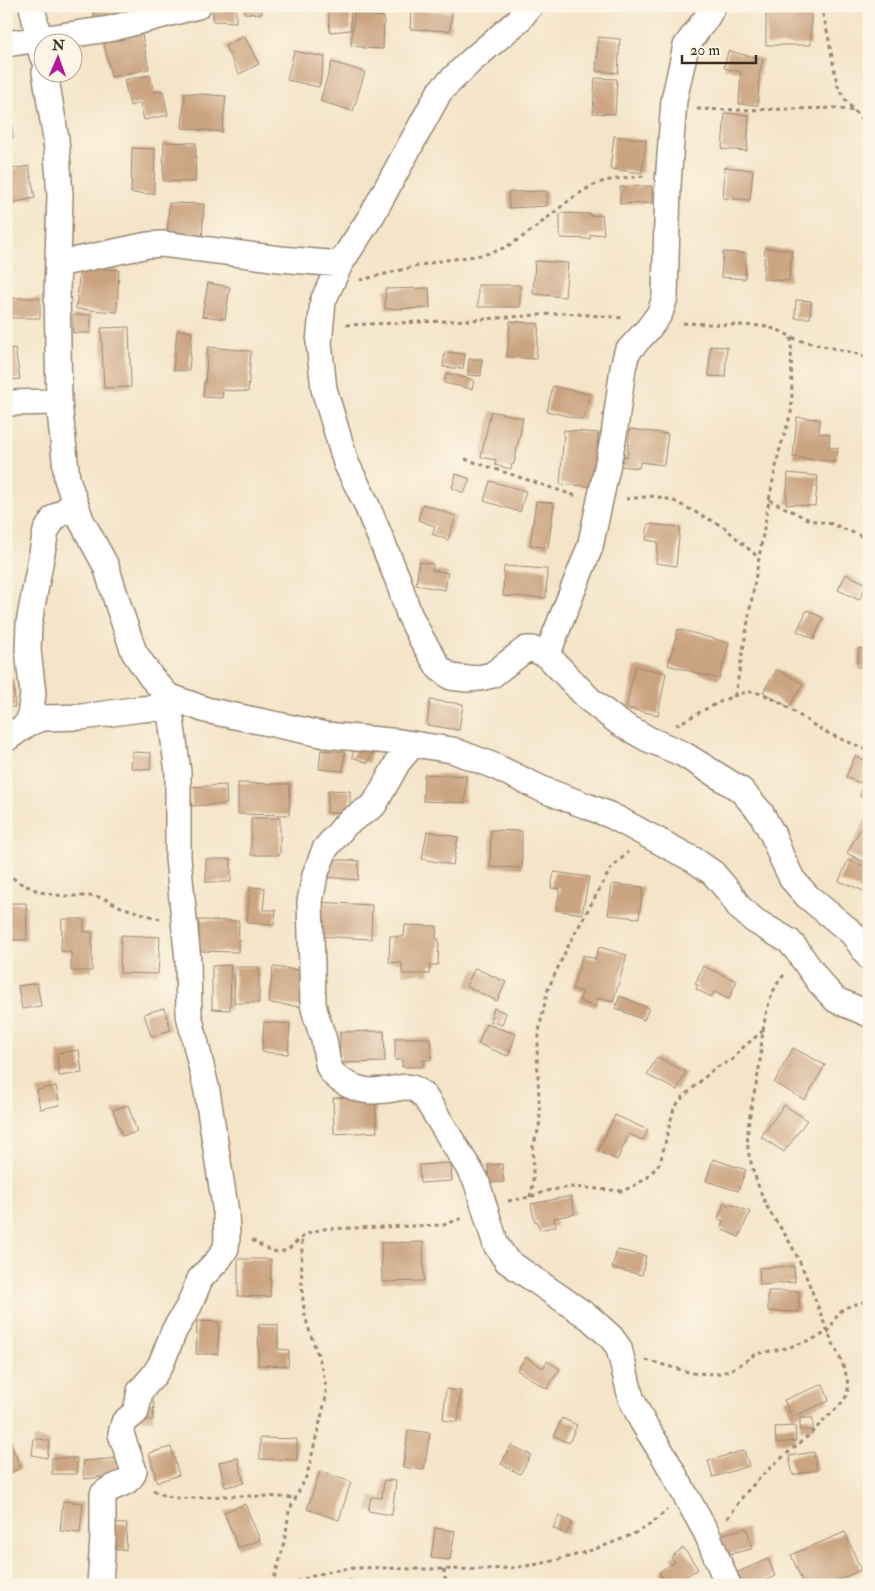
<svg xmlns="http://www.w3.org/2000/svg" width="875" height="1591" font-family="'IM FELL Double Pica',serif">
<rect width="100%" height="100%" fill="#fcf5e5"/>
<filter id="ink" filterUnits="userSpaceOnUse"><feTurbulence type="fractalNoise" baseFrequency=".02" numOctaves="2"/><feDisplacementMap in="SourceGraphic" scale="10" xChannelSelector="R" yChannelSelector="G"/><feConvolveMatrix kernelMatrix="1 2 1 2 8 2 1 2 1" color-interpolation-filters="sRGB"/></filter>
<filter id="wash" filterUnits="userSpaceOnUse"><feTurbulence type="fractalNoise" baseFrequency=".0096" numOctaves="4" result="noise"/><feDisplacementMap in="SourceGraphic" scale="20" xChannelSelector="R" yChannelSelector="G"/><feGaussianBlur stdDeviation="1.12" result="paint"/><feColorMatrix in="noise" values="0 0 0 0 0 0 0 0 0 0 0 0 0 0 0 0 0 1.4 0 .05"/><feComposite in="paint" operator="in"/></filter>
<g filter="url(#wash)">
<rect width="100%" height="100%" fill="#f4e4c8"/>
<g id="blocks">
<path fill="#caa380" d="M91,6H135L137,10L98,25Z
M245,6H262V14L244,13Z
M328,6H350L351,30L330,32Z
M355,6H374L373,16L384,17L383,49L363,48V47L351,46Z
M766,6H811V45H766Z
M213,9H236V22L213,21Z
M411,10L452,12L450,31L410,29Z
M141,30L149,69L111,77L103,39Z
M244,36L259,64L239,74L225,46Z
M598,37L620,39L618,73L596,71Z
M294,51L325,57L319,87L287,80Z
M728,51L763,59L759,76L758,105L739,104L741,72L724,68Z
M332,62L365,72L353,111L320,101Z
M150,75L154,92L163,91L168,115L144,120L140,103L130,106L124,80Z
M595,78L617,79L615,114L593,113Z
M185,93L226,96L222,132L182,128Z
M725,113L749,115L747,151L722,149Z
M6,119H11L13,138H6Z
M614,136L646,140L642,173L610,169Z
M164,142L196,143L195,182L163,181Z
M132,148L155,149L154,194L131,193Z
M29,166L35,198L6,204V170Z
M725,167L753,170L750,200L723,198Z
M652,186V203L620,204V187Z
M547,191V206L509,208L508,192Z
M169,203L204,204L202,242L167,240Z
M560,213L591,214V216L602,215L604,234L590,235V239L560,238Z
M765,248L792,250L789,281L763,279Z
M723,252L746,253L745,279L721,277Z
M535,261L568,263L565,297L533,294Z
M80,267L119,270L117,312L76,309Z
M208,283L230,287L225,319L202,316Z
M478,285H520V307H478Z
M429,288L430,308L385,309V289Z
M6,298H40V318H6Z
M796,300L811,301L810,318H795Z
M73,315H91V333H73Z
M510,321L539,324L536,359L507,357Z
M129,327L131,387L104,388L101,328Z
M177,330L192,332L189,371L173,370Z
M710,346L727,347L725,377L709,376Z
M208,347L251,351L248,392L223,390L222,398L203,397L204,383H205Z
M15,348L20,379L6,381V350Z
M445,352L465,354L463,369L443,367Z
M469,359H482L481,376L468,375Z
M447,373L474,380L472,389L444,383Z
M553,386L590,394L583,420L547,411Z
M491,411L523,418L514,464H512L511,469L495,465L496,460L481,457Z
M797,417L820,419L819,433L830,434L829,447L838,448L836,462L793,457Z
M630,429L668,434L664,465L640,462L639,468L620,466L621,456L627,457Z
M564,430L598,433L595,487L560,484Z
M788,473L818,476L815,506L786,504Z
M456,474L470,479L464,493L452,488Z
M490,481L526,491L520,512L484,501Z
M536,501L554,503L548,548L530,545Z
M423,504L456,516L448,540L432,534L435,526L418,520Z
M648,524L680,527L676,566L656,563L658,542L646,540Z
M419,562L433,564L432,570L448,573L445,590L416,585Z
M504,566L547,569L546,598L503,596Z
M846,574L867,584L859,600L838,590Z
M807,610L823,618L814,639L797,631Z
M678,629L729,643L719,679L668,665Z
M859,648L869,650V668L857,667Z
M6,666H8V681H14L15,707H8V717H11L10,735H6Z
M635,666L666,673L658,715L626,708Z
M777,669L803,684L789,707L763,692Z
M430,700L463,704L459,730L427,725Z
M357,743L373,749L368,763L352,757Z
M321,750L345,752L343,771L319,769Z
M132,752L151,753L150,770L131,768Z
M855,756L869,762L860,783L846,777Z
M424,774L466,776L465,803L423,801Z
M869,775V800L860,795L863,791L861,790Z
M238,783L290,784L289,815L238,814Z
M226,785L227,804L192,806L191,787Z
M328,790L350,791V813H327Z
M869,814V865L847,853Z
M251,818H280V855H251Z
M491,830L522,831V868L490,867Z
M427,831L458,837L453,865L422,859Z
M206,859H231V882H206Z
M327,859L359,861L358,880L326,877Z
M848,860L869,868V893L839,881Z
M554,872L589,877L582,914L556,910L560,889L551,888Z
M612,884L643,887L639,918L608,915Z
M250,887L265,888L263,910H276L274,925L247,923Z
M317,902L372,905L371,939L316,936Z
M6,903H26L27,940H6Z
M62,919H84V932H92V971H71V952L61,951Z
M199,920L239,921L238,952L199,951Z
M405,925L437,926L436,939H439L438,965H430L429,974H402V963L389,962L390,936L404,937Z
M121,935L160,937L158,974L120,973Z
M599,947L627,955L613,1002L598,998L595,1007L579,1001L583,992L572,989L583,955L595,959Z
M231,965L230,1010L212,1009V966Z
M703,966L737,981L729,999L714,992L711,997L696,989L698,985L695,984Z
M235,967H259V1003H234Z
M273,967L307,971L303,1007L269,1003Z
M475,968L506,982L497,1001L466,986Z
M37,983L41,1006L22,1009L18,986Z
M620,996L649,1008L644,1020L615,1008Z
M164,1008L171,1030L151,1036L144,1014Z
M494,1008L506,1013L502,1025L490,1021Z
M264,1022L290,1024L288,1054L262,1052Z
M486,1024L516,1034L508,1056L478,1044Z
M384,1031L385,1062L340,1063V1032Z
M395,1038H430L431,1060H423V1067H402V1060H395Z
M793,1048L825,1065L805,1100L774,1083Z
M79,1050L82,1073L59,1076L57,1053Z
M657,1057L686,1072L677,1090L647,1075Z
M56,1086L60,1105L40,1109L37,1090Z
M375,1096L377,1132L334,1134L333,1098Z
M128,1105L137,1132L122,1136L113,1110Z
M784,1105L807,1120L784,1152L761,1137Z
M615,1115L648,1130L643,1140L629,1134L617,1160L598,1151Z
M713,1159L746,1170L738,1191L706,1181Z
M451,1163L452,1181L420,1183L419,1165Z
M502,1164L504,1182L489,1183L488,1165Z
M571,1196L575,1214L554,1218L556,1226L540,1230L537,1221L535,1222L531,1204Z
M724,1203L730,1206L731,1204L750,1212L739,1237L720,1229L723,1221L718,1219Z
M423,1242L424,1281L382,1282L381,1243Z
M617,1250L646,1256L642,1275L612,1268Z
M238,1259H271L270,1297L238,1296Z
M794,1266L795,1282L760,1285L759,1268Z
M768,1291H799V1312L768,1311Z
M197,1321L219,1322L218,1354H196Z
M259,1324L278,1325V1349L289,1350L288,1366L258,1365Z
M526,1357L543,1368L547,1361L560,1369L547,1389L517,1370Z
M823,1384L829,1401L792,1417L784,1400Z
M446,1389L461,1391L458,1422L443,1420Z
M141,1402H154L153,1420H140Z
M562,1418L577,1425L569,1443L554,1436Z
M800,1418H813V1430H800Z
M795,1426L796,1441L776,1443L775,1427Z
M408,1430L430,1433L424,1470L403,1467Z
M6,1433L21,1468L6,1475Z
M34,1438L50,1441L47,1458L32,1455Z
M260,1438L297,1439V1460L260,1459Z
M511,1445L531,1455L520,1474L501,1464Z
M171,1447L179,1475L157,1482L149,1453Z
M744,1450L749,1466L713,1477L708,1461Z
M814,1452L817,1470L793,1475L789,1456Z
M52,1458H77V1474H52Z
M119,1458L121,1475L84,1479L83,1461Z
M238,1458L244,1483L225,1487L219,1462Z
M320,1471L351,1482L339,1520L307,1509Z
M384,1480L396,1481L392,1515L368,1511L371,1497L382,1498Z
M63,1501L83,1503L80,1533L60,1531Z
M245,1504L260,1540L238,1548L224,1512Z
M559,1516L572,1522L566,1535L553,1528Z
M105,1523L127,1524L126,1550L104,1549Z
M435,1528L455,1531L450,1560L431,1558Z
M747,1528L752,1549L720,1556L715,1536Z
M845,1532L861,1570L827,1585H804L791,1555Z
M683,1548L688,1554L698,1569L673,1585H667L659,1572L675,1562L671,1557Z
M768,1559L775,1576L754,1585H738L733,1574Z
M350,1579L359,1585H346Z
M62,1581L95,1583V1585H62Z"/>
</g>
</g>
<g filter="url(#ink)">
<use href="#blocks" fill-opacity="0" stroke="#988773" stroke-width="1"/>
<g fill="none" stroke-linecap="round" stroke-linejoin="round">
<defs>
<path id="minor" d="M32,6L42,55
M530,6L518,21L472,60L440,91L372,215L340,264L323,301L319,343L324,389L346,463L365,501L398,580L409,614L421,638L439,668L451,677L467,679L479,678L492,675L526,649H532L547,655L590,700L618,722L648,739L683,754L741,790L761,813L773,835L781,856L792,879L807,896L852,933L869,957
M6,44L109,29L198,6
M45,72L56,139L60,196L57,290L59,402L67,479L81,520L106,566L119,608L134,652L151,677L168,696L206,710L326,735L400,742L452,750L494,766L544,790L587,806L612,816L694,860L713,873L730,893L740,908L755,921L789,941L796,949L820,983L836,1000L869,1014
M58,264L148,245L162,244L280,259L340,264
M6,403L59,402
M547,655L590,547L614,435L623,368L627,352L649,328L660,313L665,297L668,184L674,100L686,46L707,17L713,6
M29,723L33,694L28,650L29,623L46,531L54,518L75,504
M6,739L29,723L43,718L82,717L141,709L170,707
M413,744L398,762L374,805L347,823L325,849L315,875L310,902L313,1003C315,1016 320,1027 324,1040C326,1049 326,1058 329,1067C335,1081 356,1090 371,1091C376,1091 382,1090 387,1090C405,1087 411,1083 425,1097L476,1180L496,1245L507,1261L590,1318L611,1337L619,1348L631,1398L642,1421L665,1458L707,1534L728,1585
M100,1585L103,1537V1494C112,1484 130,1486 134,1471L121,1434L124,1422L136,1412L140,1391L154,1375L161,1364L174,1331L189,1306L200,1279L219,1259L226,1248L227,1237L226,1213L207,1091L189,1015L188,961L178,858V772L168,696"/>
</defs>
<use href="#minor" stroke="#988773" stroke-width="28"/>
<path stroke="#988773" stroke-width="3" stroke-dasharray="4 4" stroke-linecap="butt" d="M821,6L828,35L837,84L846,101L869,128
M697,109L739,110L835,108L854,111
M360,280C387,274 414,266 441,261C461,257 483,257 501,249C535,234 559,203 592,186C607,178 627,178 644,176
M683,323L763,326L778,330L798,340L858,354L869,359
M346,325L470,320L565,313L624,318
M465,459L576,496
M626,499L654,496L672,500L724,527L759,558
M769,500L810,520L832,524L869,539
M735,696L769,500L779,452L791,413L792,399L791,337
M676,725C694,716 732,693 749,692C770,691 800,717 817,727C833,737 852,743 869,751
M6,873L20,883L40,892L63,896H94L103,898L121,907L160,919
M530,1197L533,1185V1145L537,1135L540,1121L537,1055L540,1025L548,989L568,946L610,870L628,852
M508,1201L530,1197L550,1190L573,1187L622,1191L632,1187L647,1178L660,1163L674,1108L682,1098L715,1068L732,1060L740,1050L764,1030
M252,1240C259,1244 266,1249 273,1251C288,1255 294,1242 304,1236C310,1232 316,1231 322,1229L443,1225L463,1218
M646,1360L692,1373L716,1374L728,1371L743,1363L755,1354L787,1348L813,1339L828,1332L838,1314L844,1308L869,1300
M153,1490C176,1504 202,1496 229,1496C251,1496 273,1496 295,1498
M727,1518C732,1514 734,1509 738,1503C743,1496 749,1489 755,1483C776,1460 802,1444 822,1422C829,1415 845,1402 847,1394C852,1376 834,1347 827,1330C815,1301 806,1271 790,1243C783,1230 773,1218 766,1205C759,1189 753,1171 749,1155C743,1127 757,1089 760,1061C762,1035 765,995 784,975
M444,1569L446,1585
M272,1585L281,1556L286,1532L289,1511L307,1475L326,1397C327,1370 312,1344 306,1319C300,1292 302,1264 302,1238
M289,1585C303,1579 317,1574 332,1571C361,1565 391,1569 420,1569C449,1569 479,1570 508,1568C549,1565 607,1548 643,1529C652,1524 660,1516 667,1510"/>
<use href="#minor" stroke="#fff" stroke-width="25"/>
</g>
</g>
<rect width="875" height="1591" fill="none" stroke="#fcf5e5" stroke-width="25"/>
<g transform="translate(58 58) rotate(2)"><circle r="24" fill="#fcf5e5" stroke="#afa495"/>
<path d="M0-4L9 19L0 12L-9 19Z" fill="#b5179e"/>
<text y="-8" font-size="14" font-weight="bold" text-anchor="middle" fill="#3b2a1e">N</text>
</g>
<path d="M682 55v8h74v-8" fill="none" stroke="#3b2a1e" stroke-width="2.5"/>
<text x="690" y="55" font-size="15" fill="#3b2a1e" stroke="#fcf5e5" stroke-width="4" paint-order="stroke">20 m</text>
</svg>
